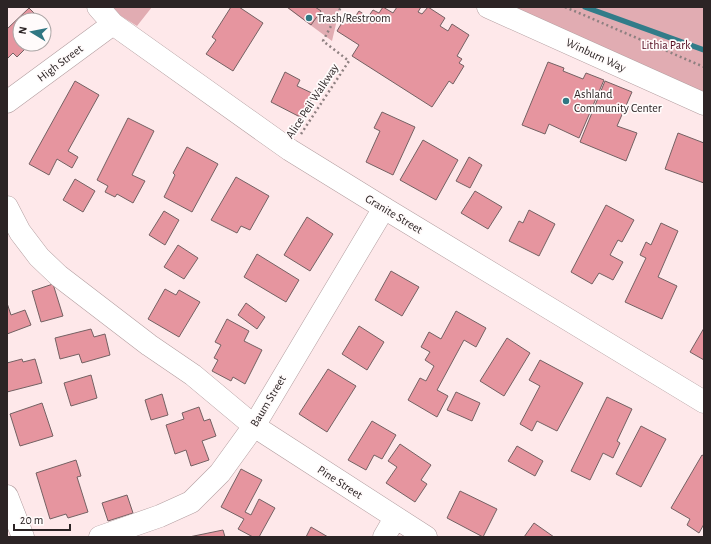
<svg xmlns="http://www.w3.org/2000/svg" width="711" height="544" font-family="'Alegreya Sans',sans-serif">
<rect width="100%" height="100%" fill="#fee8ea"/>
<path fill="#e1acb2" d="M113,7H152L137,26L121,16Z
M286,7H340L332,41Z
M488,7H704V104Z"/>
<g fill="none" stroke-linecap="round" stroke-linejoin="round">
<path stroke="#327c89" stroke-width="5.5" d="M585,7L704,50"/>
</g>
<path fill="#e6959f" stroke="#746163" d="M231,7H239L263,23L233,71L206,54L216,40L212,37Z
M287,7H315L321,11L311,25Z
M383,7L393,13L397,7H421L418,12L422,14L428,7L445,18L440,26L448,31L452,24L469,35L457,56L462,59L459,63L464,66L453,84L449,81L432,107L352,56L359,45L337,31L346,16L353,20L359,11L368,17L373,10L379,13Z
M29,8L41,20H20V44H30L17,57L13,53L7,59V29Z
M548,62L564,68L563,71L583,79L586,73L604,80L579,138L549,124L545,134L522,125Z
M285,72L300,80L297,86L314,94L302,118L271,102Z
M75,81L99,95L68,151L78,157L72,168L57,159L49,175L29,164Z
M605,81L632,92L617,126L637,133L626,161L580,142Z
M382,112L415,127L393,175L366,162L380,131L374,128Z
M128,118L154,131L132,175L145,181L133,203L117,194L115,197L105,192L108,186L97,180Z
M678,133L704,143V183L665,169Z
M423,140L458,160L436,200L400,180Z
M187,147L218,164L192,212L164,197L175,175L173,173Z
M469,157L482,165L470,188L456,181Z
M236,177L269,196L250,230L241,226L237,233L211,220Z
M75,179L95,191L83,212L63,200Z
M475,191L502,207L488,229L461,213Z
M606,205L634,220L622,242L618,240L610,255L623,262L613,280L599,273L592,284L571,272Z
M529,210L555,224L539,256L509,241L519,221L523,223Z
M164,211L179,220L165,245L149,235Z
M307,217L333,234L310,271L284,255Z
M661,223L678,231L658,277L677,286L662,319L625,302L646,258L640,255L646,242L651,245Z
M178,245L198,258L184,279L164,267Z
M257,254L299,280L286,302L244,277Z
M391,271L419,287L402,316L375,300Z
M53,284L63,316L41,322L32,291Z
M165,289L176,295L179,290L200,302L179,337L148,319Z
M7,303L11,315L25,310L31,325L7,334Z
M246,303L265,317L257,329L238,315Z
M456,311L486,328L476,347L464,340L437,390L448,396L437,417L408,400L420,378L426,381L434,366L425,360L430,352L421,347L429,332L441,339Z
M227,319L249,331L244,341L262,350L245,384L233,377L231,381L212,371L218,360L214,358L221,345L215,342Z
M359,326L384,342L367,370L342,354Z
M704,328V360L690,352Z
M91,329L94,337L105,334L110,355L82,363L79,354L60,359L55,338Z
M507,338L530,353L504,396L480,381Z
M22,359L23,362L35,359L42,383L7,392V363Z
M540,360L583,383L557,431L537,421L532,431L520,424L540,386L529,380Z
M328,369L356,386L327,432L299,414Z
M91,375L97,398L71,406L64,383Z
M456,392L480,403L472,421L447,410Z
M162,394L168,415L151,420L145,400Z
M607,397L632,409L617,441L620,443L613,458L603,453L590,480L571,471Z
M42,403L53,436L20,446L10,414Z
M199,407L204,421L210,419L216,436L202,441L209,460L191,466L186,450L175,454L166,425L184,419L182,413Z
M372,421L396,435L382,459L374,455L366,470L348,460Z
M641,426L666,439L641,487L616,474Z
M400,444L431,465L421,480L427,484L415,502L386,483L397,467L388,461Z
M517,446L543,461L535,476L508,461Z
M702,455L704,456V524L699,533L687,525L690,519L671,508Z
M76,460L81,476L77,477L88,512L68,518L66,514L50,519L36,473Z
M241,469L262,480L245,512L251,515L259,499L275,508L259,537H253L238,529L244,519L221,507Z
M460,491L497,509L483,537L447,518Z
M127,495L133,513L108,521L102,503Z
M534,523L554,537H524Z
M311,527L328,537H306Z
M223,530L225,537H189Z"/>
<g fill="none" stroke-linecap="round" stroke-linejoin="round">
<defs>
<path id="minor" d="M98,7L113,24L290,150L384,208L704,402
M488,7L704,104
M7,102L113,24
M7,207L20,232L39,257L59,276L149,345L193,375L254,426L426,537
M7,496L23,537
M100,537L160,516L191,502L220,473L254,426L384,208
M384,537L395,518"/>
</defs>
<use href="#minor" stroke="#b39ea0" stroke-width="23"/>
<path stroke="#8e8081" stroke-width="2.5" stroke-dasharray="2 3" stroke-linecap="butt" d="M565,7L704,67
M301,134L349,61L323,41L341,7"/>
<use href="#minor" stroke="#fff" stroke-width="22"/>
</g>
<g fill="#307783" stroke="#fffbfb" stroke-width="1.5">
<circle cx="309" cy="18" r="4"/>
<circle cx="566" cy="101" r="4"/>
</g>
<g text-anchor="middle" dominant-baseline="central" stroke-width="3.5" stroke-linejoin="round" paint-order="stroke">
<g font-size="12" fill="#2c2425" stroke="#fffbfb" text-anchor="start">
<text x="317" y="18">Trash/Restroom</text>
<text x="574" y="94">Ashland<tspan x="574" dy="14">Community Center</tspan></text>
</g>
<g font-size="12" fill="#52091e" stroke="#fffbfb">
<text x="666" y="45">Lithia Park</text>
</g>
<g font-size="12" fill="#2c2425" stroke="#fffbfb">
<text transform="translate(596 55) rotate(25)">Winburn Way</text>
<text transform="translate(60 63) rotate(-37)">High Street</text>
<text transform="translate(312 101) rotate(-57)">Alice Peil Walkway</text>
<text transform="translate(394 214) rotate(31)">Granite Street</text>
<text transform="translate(268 401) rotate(-59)">Baum Street</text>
<text transform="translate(340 482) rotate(33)">Pine Street</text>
</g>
</g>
<rect width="711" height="544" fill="none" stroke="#2c2425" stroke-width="16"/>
<g transform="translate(32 32) rotate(280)"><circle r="19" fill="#fffbfb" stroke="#aba5a5"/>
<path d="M0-3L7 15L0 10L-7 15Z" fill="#307783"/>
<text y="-6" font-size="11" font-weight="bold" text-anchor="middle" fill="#2c2425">N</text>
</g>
<path d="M14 524v6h56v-6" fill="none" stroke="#2c2425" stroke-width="2"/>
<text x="20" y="524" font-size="12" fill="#2c2425" stroke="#fffbfb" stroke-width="3" paint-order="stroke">20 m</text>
</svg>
